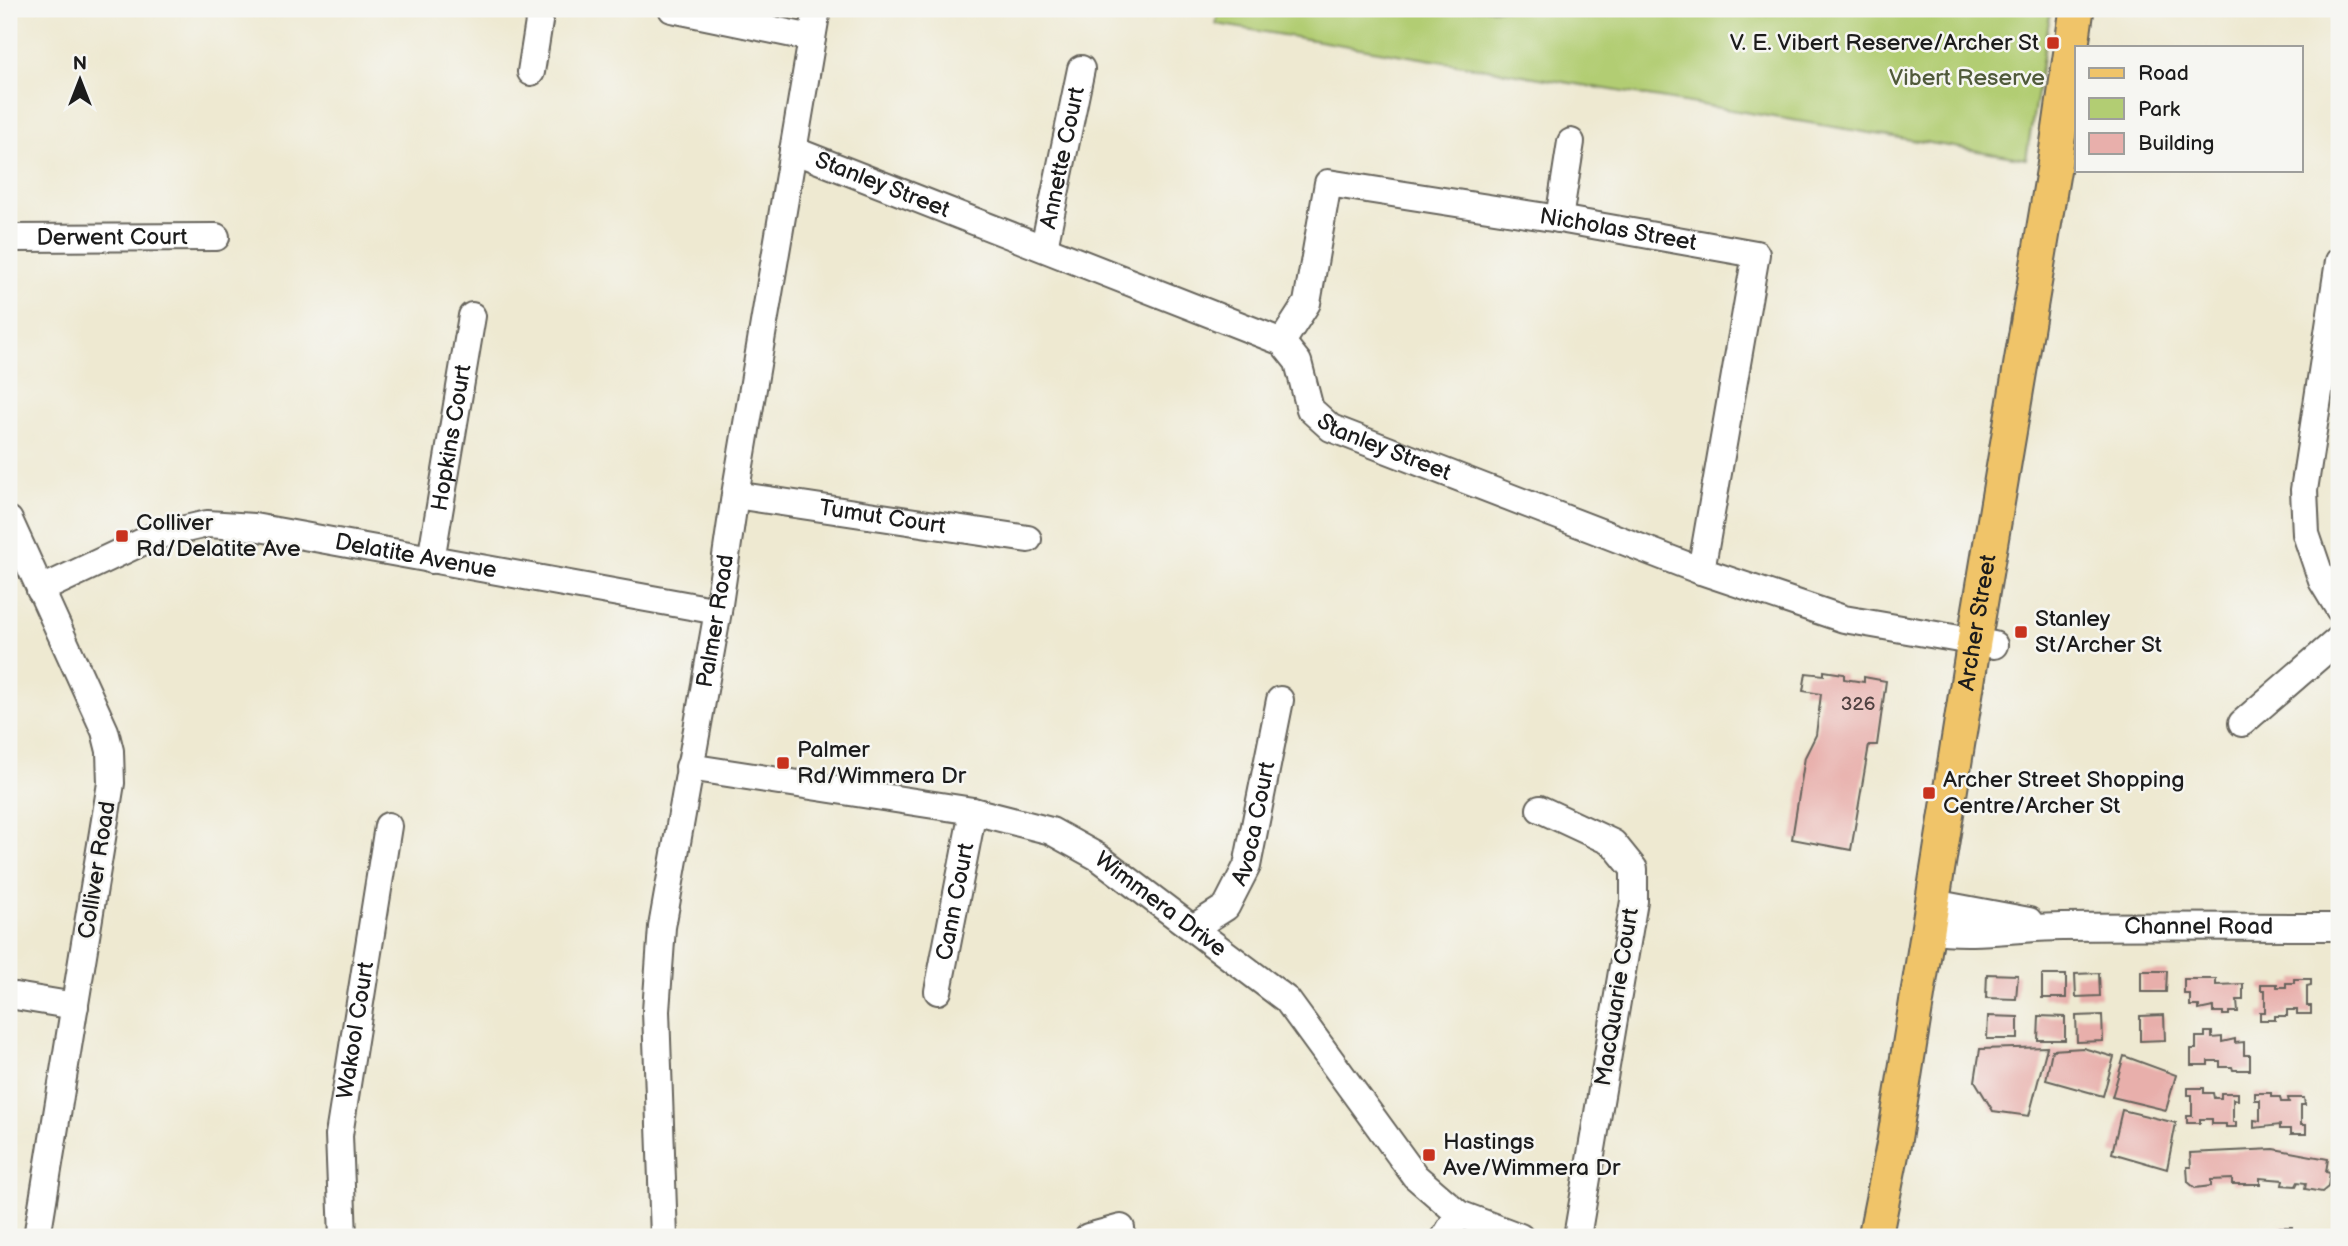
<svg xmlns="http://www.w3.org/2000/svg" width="2348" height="1246" font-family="'Balsamiq Sans',sans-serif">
<rect width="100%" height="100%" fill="#f6f6f2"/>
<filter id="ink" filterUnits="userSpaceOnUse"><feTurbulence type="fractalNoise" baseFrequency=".0143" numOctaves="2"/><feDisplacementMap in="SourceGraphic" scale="14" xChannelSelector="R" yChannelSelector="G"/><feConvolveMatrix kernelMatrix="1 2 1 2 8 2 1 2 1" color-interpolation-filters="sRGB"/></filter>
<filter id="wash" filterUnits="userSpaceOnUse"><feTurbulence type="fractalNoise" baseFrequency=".00686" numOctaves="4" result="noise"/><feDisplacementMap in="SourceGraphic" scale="28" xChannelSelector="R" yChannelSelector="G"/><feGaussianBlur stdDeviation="1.57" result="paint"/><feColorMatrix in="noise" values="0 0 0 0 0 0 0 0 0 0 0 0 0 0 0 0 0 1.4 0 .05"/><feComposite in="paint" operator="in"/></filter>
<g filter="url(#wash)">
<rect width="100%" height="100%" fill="#eee9d1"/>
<path fill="#b2cd73" stroke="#677448" stroke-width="2" d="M1219,9H2051L2026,159L1216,24Z"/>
<g id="blocks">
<path fill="#e8afab" d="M1824,671L1844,674V679L1864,682V677L1886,681L1877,745H1869L1851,850L1792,839L1805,757L1816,735L1821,694L1803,691L1806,673L1824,675Z
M2141,971H2167L2166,992H2141Z
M2099,973L2100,996L2076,997L2075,974Z
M1987,974L2018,975L2016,999L1986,998Z
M2042,975H2066V998H2042Z
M2184,979H2216V985L2243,984V1000H2237L2238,1012H2229V1015H2223V1012H2213V1007L2199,1010V1006H2190V994H2184Z
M2294,979H2311V985L2307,986V1006H2311V1014H2297V1010H2287V1016H2275V1020H2260V1012H2265V990H2261V984H2277V987H2286V983H2294Z
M2102,1015L2103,1041L2077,1042L2076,1016Z
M2164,1015L2165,1040L2140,1041V1016Z
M1988,1016L2018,1017V1039H1987Z
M2039,1016L2065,1017V1040H2038Z
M2205,1032H2212V1038L2222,1037V1042L2235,1039V1043L2244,1042V1055H2250V1070H2233L2232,1067H2220V1061H2208V1065H2191V1049H2196V1037H2205Z
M2047,1047L2029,1116L1993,1111L1975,1081L1980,1049Z
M2083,1048L2114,1057L2103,1096L2046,1080L2052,1050Z
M2124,1056L2176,1075L2166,1110L2112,1097Z
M2188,1088H2204V1093H2213L2214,1098H2221V1093H2238V1100L2233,1099V1122H2236V1127H2226V1124H2212V1119H2200V1123H2187V1116H2192V1095H2188Z
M2255,1093H2271V1097H2280L2281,1102H2289L2288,1098H2304L2305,1105H2301V1125H2306V1134H2291V1129H2280V1125L2254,1128V1120L2260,1121V1100H2255Z
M2122,1110L2176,1123L2167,1169L2112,1153Z
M2274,1149L2328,1159L2326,1172L2330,1173L2328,1187L2322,1192L2305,1189L2306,1183L2298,1182L2296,1186L2282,1185L2283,1180L2260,1178V1184H2232V1179L2211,1180V1186L2195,1188L2188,1182L2187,1167H2191L2190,1153Z
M2280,1227H2292V1237H2280Z"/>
</g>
</g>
<g filter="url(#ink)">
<use href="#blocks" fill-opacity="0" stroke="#66645b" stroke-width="2"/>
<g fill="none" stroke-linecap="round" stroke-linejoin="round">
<defs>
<g id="minor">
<path d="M672,9L812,38"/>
<path d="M531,72L541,9"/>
<path id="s1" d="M793,150L1282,342L1298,362L1310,409L1331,428L1701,571L1844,619L1994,645"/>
<path d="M1559,219L1571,142"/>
<path id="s2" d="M9,238L216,237"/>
<path id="s3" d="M1044,247L1081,69"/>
<path d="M2339,261L2304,490L2306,534L2322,581L2339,609"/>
<path id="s4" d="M1282,342L1307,303L1328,183L1559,219L1756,254L1701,571"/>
<path id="s5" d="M735,495L1028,539"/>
<path d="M9,520L105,731L110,751L111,783L37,1237"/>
<path id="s6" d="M431,560L472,316"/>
<path id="s7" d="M40,590L155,536L207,524L254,527L718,611"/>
<path d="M2242,723L2339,639"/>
<path id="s8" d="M689,767L973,811L1051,831L1098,857L1287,1000L1415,1176L1459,1214L1520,1237"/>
<path d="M1540,809L1613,843L1634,869V901L1577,1237"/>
<path d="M1933,903L2029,921"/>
<path id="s9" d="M1193,928L1226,907L1247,866L1280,700"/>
<path id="s10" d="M1929,929C1974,937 2017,927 2062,927C2154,926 2247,927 2339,927"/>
<path id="s11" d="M938,991L973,811"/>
<path d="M9,995L75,1006"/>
<path id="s12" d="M343,1237L339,1135L388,826"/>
<path id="s13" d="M664,1237L656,1011L662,927L718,611L735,495L817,9"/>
<path d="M1088,1237L1121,1228"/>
<path d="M1445,1237L1459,1214"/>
</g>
<g id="major">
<path id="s14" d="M1875,1237L1894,1142L1974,642L2054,167L2077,9"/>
</g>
</defs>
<use href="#minor" stroke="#66645b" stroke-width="30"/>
<use href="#major" stroke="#66645b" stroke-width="37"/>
<use href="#minor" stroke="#fff" stroke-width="26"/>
<use href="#major" stroke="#f0c469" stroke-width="33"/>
</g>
</g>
<g fill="#c8321e" stroke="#f6f6f2" stroke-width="2.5">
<rect x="2046" y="36" width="14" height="14" rx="3.5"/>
<rect x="115" y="529" width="14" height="14" rx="3.5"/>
<rect x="2014" y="625" width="14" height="14" rx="3.5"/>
<rect x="776" y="756" width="14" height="14" rx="3.5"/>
<rect x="1922" y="786" width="14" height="14" rx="3.5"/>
<rect x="1422" y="1148" width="14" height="14" rx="3.5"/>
</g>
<g text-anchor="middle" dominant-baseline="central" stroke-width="5" stroke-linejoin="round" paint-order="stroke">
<g font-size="19" fill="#4f4140">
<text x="1858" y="704">326</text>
</g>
<g font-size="23" fill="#1c1c1c" stroke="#f6f6f2" text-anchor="start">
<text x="2039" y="43" text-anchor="end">V. E. Vibert Reserve/Archer St</text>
<text x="136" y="523">Colliver<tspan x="136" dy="26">Rd/Delatite Ave</tspan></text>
<text x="2035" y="619">Stanley<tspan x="2035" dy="26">St/Archer St</tspan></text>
<text x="797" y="750">Palmer<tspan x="797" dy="26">Rd/Wimmera Dr</tspan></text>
<text x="1943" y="780">Archer Street Shopping<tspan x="1943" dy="26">Centre/Archer St</tspan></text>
<text x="1443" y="1142">Hastings<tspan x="1443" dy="26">Ave/Wimmera Dr</tspan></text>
</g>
<g font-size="23" fill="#505a3a" stroke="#f6f6f2">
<text x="1967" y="78">Vibert Reserve</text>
</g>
<g font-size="23" fill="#1c1c1c" stroke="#f6f6f2">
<text stroke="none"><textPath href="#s3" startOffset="91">Annette Court</textPath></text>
<text stroke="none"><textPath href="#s1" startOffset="96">Stanley Street</textPath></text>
<text stroke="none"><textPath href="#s4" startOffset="462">Nicholas Street</textPath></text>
<text stroke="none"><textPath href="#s2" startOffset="103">Derwent Court</textPath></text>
<text stroke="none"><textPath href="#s6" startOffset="124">Hopkins Court</textPath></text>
<text stroke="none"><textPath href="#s1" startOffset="684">Stanley Street</textPath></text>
<text stroke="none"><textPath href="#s5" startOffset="149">Tumut Court</textPath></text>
<text stroke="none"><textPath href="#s7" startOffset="392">Delatite Avenue</textPath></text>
<text stroke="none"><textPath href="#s13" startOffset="621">Palmer Road</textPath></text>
<text stroke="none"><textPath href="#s14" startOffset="623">Archer Street</textPath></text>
<text stroke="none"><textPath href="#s9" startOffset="128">Avoca Court</textPath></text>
<text transform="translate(97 870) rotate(-81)">Colliver Road</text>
<text stroke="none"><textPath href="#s11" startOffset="91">Cann Court</textPath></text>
<text stroke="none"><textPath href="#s8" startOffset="500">Wimmera Drive</textPath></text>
<text stroke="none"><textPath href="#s10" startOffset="270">Channel Road</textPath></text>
<text transform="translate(1617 997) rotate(-81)">MacQuarie Court</text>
<text stroke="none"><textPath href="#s12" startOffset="208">Wakool Court</textPath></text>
</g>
</g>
<rect width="2348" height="1246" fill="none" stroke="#f6f6f2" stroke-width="35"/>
<rect x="2075" y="46" width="228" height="126" fill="#f6f6f2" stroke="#9f9f9c" stroke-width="2"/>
<rect x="2089" y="68" width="35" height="10" fill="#f0c469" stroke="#9f9f9c" stroke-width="2"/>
<text x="2138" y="80" font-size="21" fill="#1c1c1c">Road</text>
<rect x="2089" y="98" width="35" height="21" fill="#b2cd73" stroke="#9f9f9c" stroke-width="2"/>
<text x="2138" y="116" font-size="21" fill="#1c1c1c">Park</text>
<rect x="2089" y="133" width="35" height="21" fill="#e8afab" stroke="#9f9f9c" stroke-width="2"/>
<text x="2138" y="150" font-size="21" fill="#1c1c1c">Building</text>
<g transform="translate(80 80)" stroke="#f6f6f2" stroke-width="5" paint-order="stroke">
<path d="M0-5L12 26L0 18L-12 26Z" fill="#1c1c1c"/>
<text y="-10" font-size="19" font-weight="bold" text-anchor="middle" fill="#1c1c1c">N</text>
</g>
</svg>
